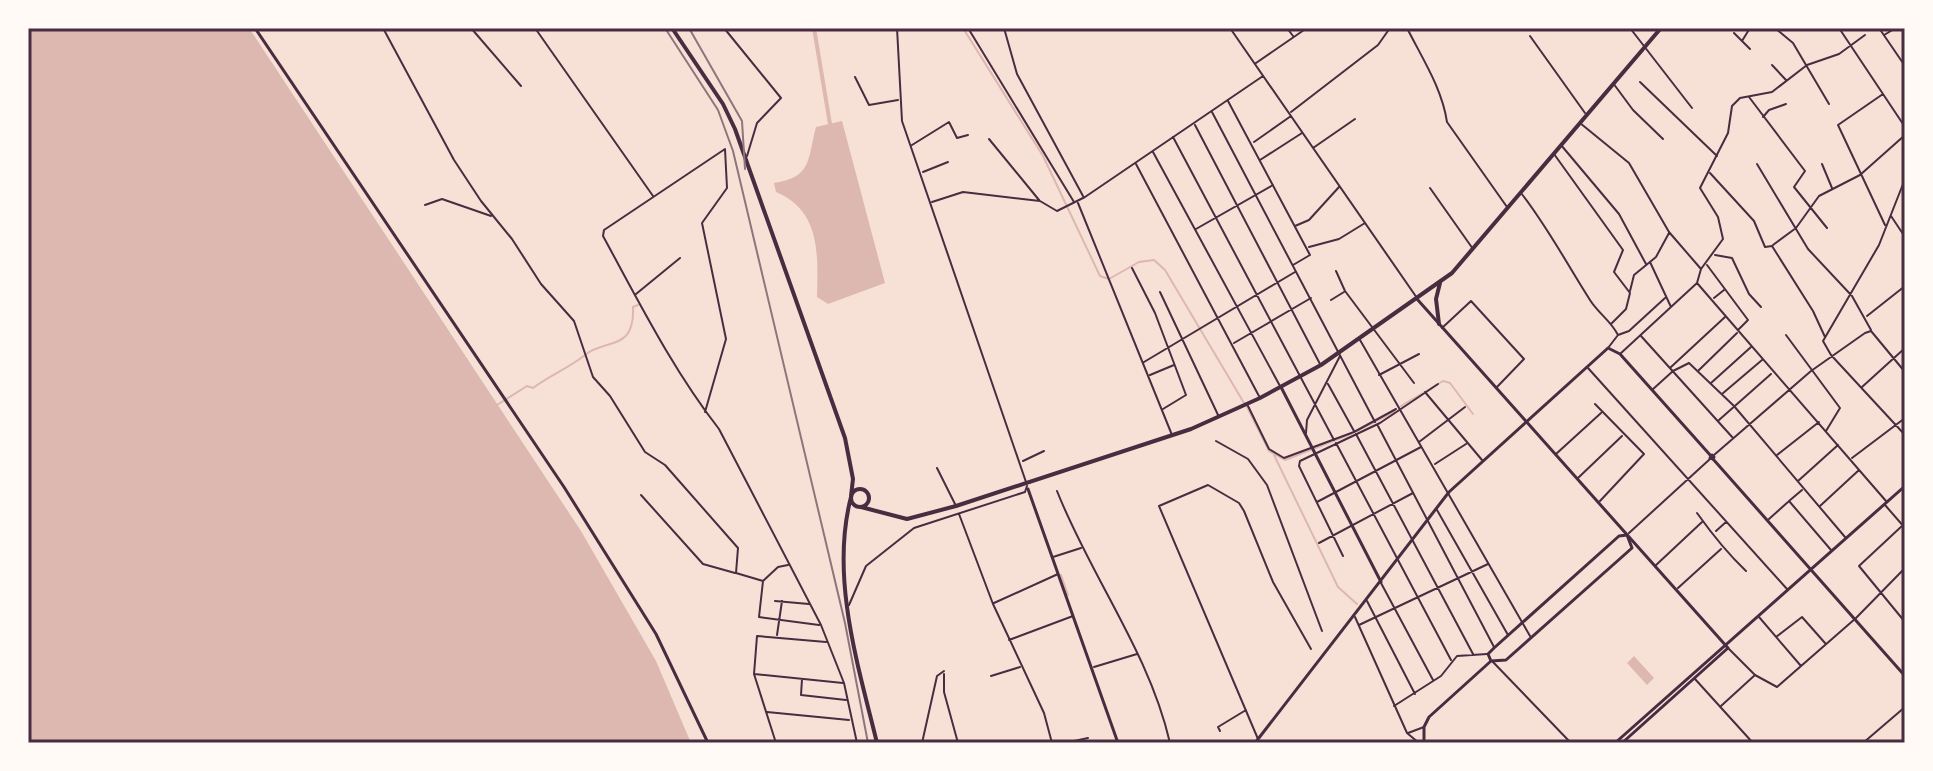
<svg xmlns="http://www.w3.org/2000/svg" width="1933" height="771" font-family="'Titillium Web',sans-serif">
<rect width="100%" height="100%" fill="#f7e1d7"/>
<path fill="#dcb8b0" d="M28,28H249L581,531L656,661L691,743H28Z
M842,121L885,283L828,304L817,297C818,255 821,211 776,192L774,183C812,177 807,161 816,127Z
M1634,656L1654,678L1647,685L1627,663Z"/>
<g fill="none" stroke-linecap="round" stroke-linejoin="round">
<path stroke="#dcb8b0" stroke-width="2" d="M963,28L1043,156L1100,276L1109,279L1139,262L1154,260L1165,270L1244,403
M497,405L527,386L533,388C550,375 569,368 585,355C606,338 635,352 633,307L638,305
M1401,406L1443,381L1450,383L1473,414
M1247,407L1269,451L1285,460L1351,434
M1357,431L1394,412
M1274,455L1338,587L1357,604
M1061,575L1068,595"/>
<path stroke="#dcb8b0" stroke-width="4" d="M814,28L830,124"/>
<path stroke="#4a2c40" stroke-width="2" d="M383,28L454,160L481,201L512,239L541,284L574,321L593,377L610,396L645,452L665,465L738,548L736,573L763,581L778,567L788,565
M471,28L521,86
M535,28L653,196
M724,28L781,98L757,123L747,156
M897,28L902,121L1026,482
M968,28L1074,202
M1004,28L1017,74L1083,196
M1230,28L1417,298
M1287,28L1293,36
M1407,28C1422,58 1442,88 1447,122L1507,207
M1630,28L1692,108
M1775,28L1793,43L1829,104
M1839,28L1905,127
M1879,28L1905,66
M1734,33L1750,49
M1884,35L1896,28
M1530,36L1585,113
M1742,41L1750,28
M1256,63L1304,30
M1772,65L1786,80
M855,77L869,105L898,100
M1640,82L1717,156
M1613,83L1633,110L1663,139
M1883,94L1838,125L1885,225
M1749,97L1805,171L1794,187L1827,228
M1228,101L1310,255L1293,265
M1212,112L1375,422
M1291,112L1378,45L1390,28
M1763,117L1769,110L1786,104
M1580,123L1629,163L1669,232L1701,269
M1195,125L1320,364
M1173,137L1334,440
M989,139L1039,200
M1254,142L1291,116
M912,145L949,122L957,138L968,135
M1561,145L1619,214L1646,264
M1313,148L1355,119
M1153,152L1280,386
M1554,154L1623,250L1614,272L1630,293L1626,309L1611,324
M1260,160L1302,133
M1136,164L1260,398
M1757,164L1808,249L1852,296L1871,330
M1822,164L1832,188
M923,172L948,162
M1710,173L1754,221L1765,247L1772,246L1813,311L1825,337
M1905,179L1879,245L1823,341L1831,355L1905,435
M1430,188L1473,249
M1521,193C1547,226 1567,264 1590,300C1598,313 1611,321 1618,335L1608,348
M932,202L963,192L1040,201L1057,211L1085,197L1263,76
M1078,203L1172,435
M425,205L442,199L491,216
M1891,216L1905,237
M1295,226L1309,220L1339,187
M1196,229L1273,185
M1773,245L1796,228L1819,196L1860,175L1905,135
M1309,247L1339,239L1365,223
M1715,255L1732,258L1749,294L1761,307
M1650,262L1671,307
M1707,265L1748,320L1739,329
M1132,268L1155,313L1186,395L1163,409
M1336,271L1345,291L1414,383
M1697,283L1886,501
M1630,291L1634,275L1656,257L1669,233
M1160,292L1219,417
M636,294L680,258
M1714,298L1724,290
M1331,300L1344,292
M1867,316L1905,286
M1442,328L1471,301L1524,359L1497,387
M1618,335L1629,331L1665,298
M1786,335L1840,408L1826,431
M1641,336L1733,438
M1360,340L1530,636
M1234,343L1311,298
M1620,354L1697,283L1701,269L1723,239L1718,217L1700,188L1728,133L1732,106L1740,98L1772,92L1807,65L1839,54L1865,35
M1144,362L1295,272
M1671,367L1725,317
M1588,368L1787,589
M1699,370L1737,333
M1150,375L1174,365
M1379,375L1419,354
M1711,383L1751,347
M1328,384L1354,431
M1862,387L1905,348
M1652,390L1673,371L1689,363L1734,406L1845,537
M1425,392L1482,460
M1722,394L1762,360
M1595,404L1644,454L1600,501
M1248,406L1269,449L1284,458L1354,432L1396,409
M705,412L726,339L702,223L727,188L725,149L604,230L603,236C639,302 673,370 719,429L821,625L844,683L857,743
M1719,420L1771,374
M1378,426L1494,647
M1306,433L1307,420L1340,356
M1356,434L1473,654
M1216,441L1248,459L1267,485L1322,631
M1419,442L1465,407
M1336,443L1451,660
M1556,454L1601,413
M1714,455L1811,371L1865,333L1871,331L1905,372
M1777,455L1819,422
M1852,458L1905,418
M1023,461L1044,451
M1435,464L1466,444
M937,468L956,506
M1578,478L1622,436
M1798,481L1838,445
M1802,490L1789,501L1831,550
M1057,491C1091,577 1149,652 1170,743
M641,495L703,564L735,573
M1317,502L1421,447
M1885,505L1905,528
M1820,506L1859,470
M1437,510L1508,635
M1697,513C1712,534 1727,553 1746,571
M959,514L993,604L1044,713L1052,743
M1769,519L1788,502
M1903,525L1859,566L1905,622
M1716,531L1726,522
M1629,533L1710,459
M1319,543L1413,493
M1343,556L1299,466L1300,461L1380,423L1438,384
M1053,557L1081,548
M1655,566L1702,522
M763,581L759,617L819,625
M1381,583L1433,680
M1678,588L1721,549
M775,601L809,604
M1367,601L1415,694
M994,603L1058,574
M849,605L866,566L914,528L1025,492L1027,486
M1355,617L1407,733L1419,743
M1759,617L1801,666
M1359,625L1488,564
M777,635L782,601
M1776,637L1802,617L1825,643
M1009,640L1073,616
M1729,649L1755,675L1777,687L1856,618L1905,568
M1492,661L1571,743
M1094,667L1137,654
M754,674L843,683
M944,674V692L958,743
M991,676L1020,667
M802,679L801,695L846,700
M1695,679L1753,743
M1394,706L1441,676L1457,656L1487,654
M1721,706L1755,675
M767,712L849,720
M1220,731L1218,727L1246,710
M1408,733L1424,727
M1258,739L1159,506L1208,485L1239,503L1244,511L1273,582L1311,649
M776,743L754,674L757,636L826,642
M922,743L937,676L944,671
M1065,743L1088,738
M1863,743L1905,707"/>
<path stroke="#4a2c40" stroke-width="3" d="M1281,387L1381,582
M1713,459L1905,676
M1028,489L1118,743
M1255,743L1449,492L1608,348L1620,354L1711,456
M1424,743V727L1429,717L1491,661L1506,660L1632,548L1627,535L1619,536L1494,648L1488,654L1491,661"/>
<path stroke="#4a2c40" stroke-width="3" d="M255,28L564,487L656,634L708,743
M1417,299L1728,648
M1712,455L1714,457L1713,459L1710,458Z
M1615,743L1905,486
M1622,743L1728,648"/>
<path stroke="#4a2c40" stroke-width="4" d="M672,28L723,104L735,129L845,438L853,479L851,496
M1439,324L1436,299L1440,283
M851 498a9 9 0 1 1 18 0a9 9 0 1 1-18 0Z
M851,497C830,577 858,665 877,743
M861,507L907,519L956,506L1191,429L1260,398L1321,365L1452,273L1661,28"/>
<path stroke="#8f747c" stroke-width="2" d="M665,28L718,110L733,151L845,623L868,743
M689,28L742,121L745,169"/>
</g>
<rect width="1933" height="771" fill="none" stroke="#fffaf5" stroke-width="60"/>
<rect x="30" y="30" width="1873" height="711" fill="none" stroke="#4a2c40" stroke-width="3"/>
</svg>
